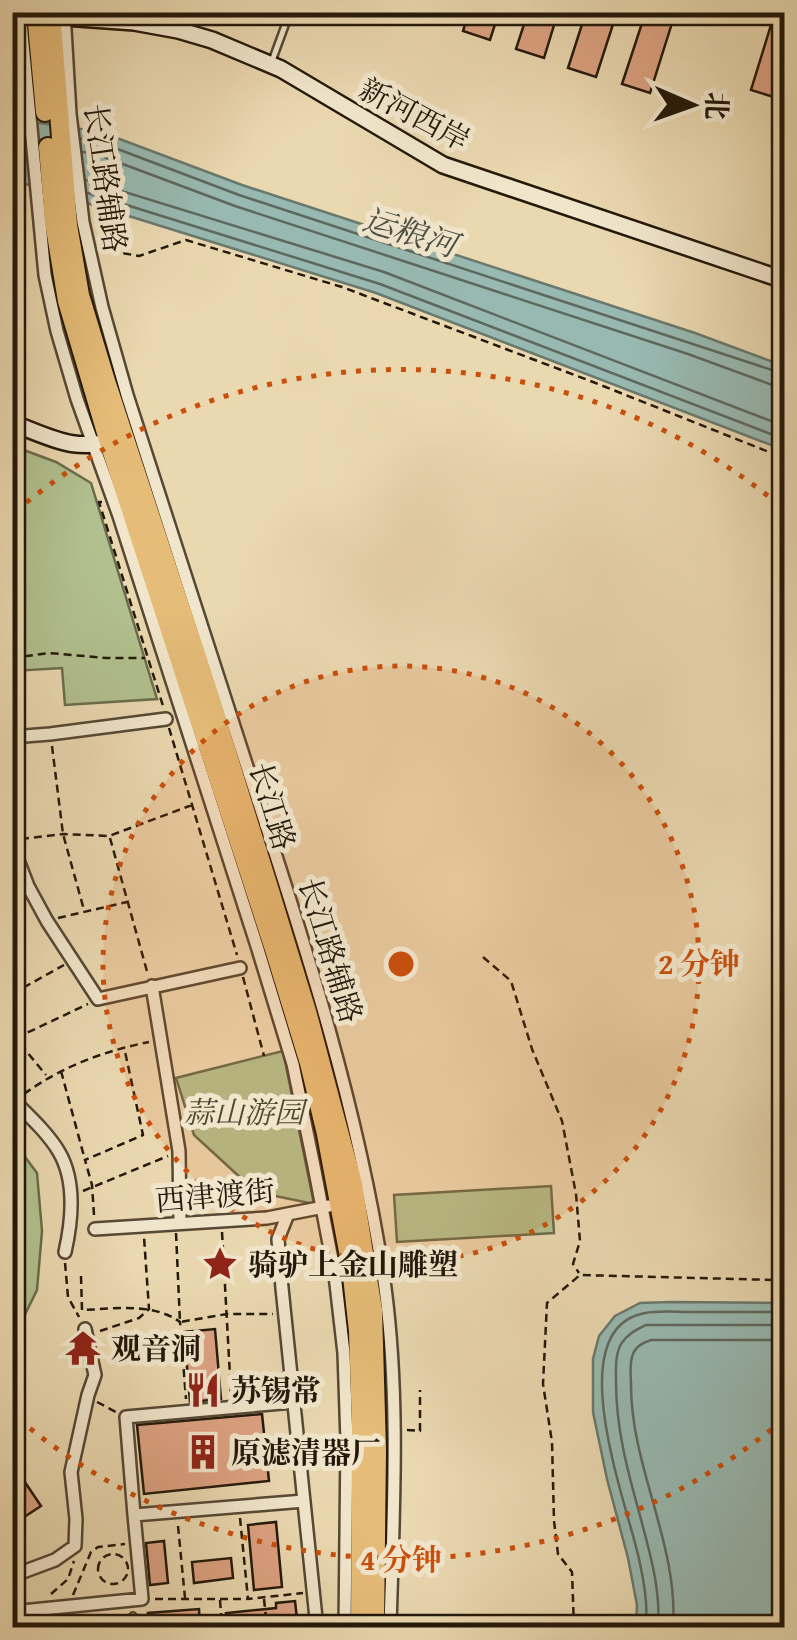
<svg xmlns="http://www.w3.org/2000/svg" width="797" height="1640" font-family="'Gentium Book Plus','Noto Serif SC',serif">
<rect width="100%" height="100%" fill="#ead8b0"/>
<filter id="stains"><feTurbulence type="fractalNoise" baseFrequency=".002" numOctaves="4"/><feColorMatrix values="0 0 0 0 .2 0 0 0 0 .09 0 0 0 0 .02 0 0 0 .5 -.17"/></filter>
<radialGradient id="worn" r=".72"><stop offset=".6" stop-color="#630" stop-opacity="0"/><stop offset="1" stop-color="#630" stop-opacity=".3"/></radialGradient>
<path fill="#b2c08f" stroke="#6a6c4c" stroke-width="2.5" d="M13,446L56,462L91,483L157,699L65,705L62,668L13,671Z
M283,1051L314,1204L256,1192L194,1135L176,1078Z
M13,1141L37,1173L42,1231L37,1290L13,1339Z
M551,1186L554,1233L397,1242L394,1195Z"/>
<path fill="#98b9b1" stroke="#69796e" stroke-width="2.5" d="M13,119L101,132L242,185L695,333L784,366V450L376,293L13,180Z
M671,1302L784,1303V1627H636L637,1605L628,1558L607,1479L593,1412V1359L599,1336L615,1316L640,1303Z"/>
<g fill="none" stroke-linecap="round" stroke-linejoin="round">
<path stroke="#5e685e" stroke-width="2.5" d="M81,139L99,142L239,195L784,374
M83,152L96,154L235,206L688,354L775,386L784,387
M86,180L384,272L784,426
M88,193L380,284L784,439
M646,1628C648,1604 644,1582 639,1559C628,1506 558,1329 645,1313C660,1310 677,1312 692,1312C723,1312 754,1312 784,1312
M658,1628C661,1588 649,1550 639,1512C627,1469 616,1427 616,1382C616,1369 615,1355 621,1344C627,1334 636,1330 646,1325H784
M673,1628C679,1545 631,1468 631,1385C631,1375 629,1363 633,1354C636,1346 643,1343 651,1340H784"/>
</g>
<path fill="#dda282" stroke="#23180a" stroke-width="2.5" d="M469,12H499L490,40L463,31Z
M528,12H558L544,58L516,49Z
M586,12H617L596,77L568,68Z
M775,12H784V84L780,99L751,90Z
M645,14L672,23L650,93L622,84Z
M215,1329L221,1399L190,1402L184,1332Z
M262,1414L269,1481L144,1494L137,1425Z
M12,1463L41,1506L12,1525Z
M276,1522L282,1587L254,1590L248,1525Z
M164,1541L168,1583L150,1585L146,1543Z
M231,1558L233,1578L194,1583L192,1562Z
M295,1601L298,1628H228L226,1613L276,1608V1603Z
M199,1609L200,1628H149L148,1613Z"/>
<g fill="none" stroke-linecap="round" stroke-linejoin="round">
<defs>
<path id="lane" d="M272,61L290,12
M133,1616L135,1628"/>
<path id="street" d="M20,12L45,275L57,331L77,399L119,516L257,946L293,1064L314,1166L335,1275L344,1353L347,1441L345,1628
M64,12L70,114L83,222L102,307L127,395C168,522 209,649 250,776C305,944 360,1112 385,1288C400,1400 393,1515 390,1628
M12,737L50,734L166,719
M12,845L28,886L47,921L98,999L240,968
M152,986L179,1151L180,1223
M12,1099C28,1115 48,1133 59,1152C76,1181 72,1221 65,1252
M288,1214L278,1239L282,1288L317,1628
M95,1229L267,1218L329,1206
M294,1402L126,1417L134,1515L304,1501
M12,1576L55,1560L75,1546L76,1519L71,1472L88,1395L95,1375L85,1329
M12,1612L142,1599L134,1515"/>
<path id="secondary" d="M21,19L64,17L134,22L178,30L212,40L281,69L443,165L784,280
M12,423C55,439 72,452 119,440"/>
<path id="primary" d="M36,12L45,112
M51,12L68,225L80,295L106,381L208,691L270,891L308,1015L353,1184L373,1310L377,1450L375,1628
M48,147L54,222L67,301L109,443L274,949L309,1063L326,1134L351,1267L358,1331L361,1428L360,1628"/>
</defs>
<use href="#lane" stroke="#554834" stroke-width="10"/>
<use href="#street" stroke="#554834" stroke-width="16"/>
<use href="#secondary" stroke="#23180a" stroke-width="20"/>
<use href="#primary" stroke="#23180a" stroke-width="22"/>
<path stroke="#23180a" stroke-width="2.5" stroke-dasharray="8 5" stroke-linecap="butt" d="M101,240L122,253L139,256L186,240L342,287L593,382L784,458
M102,502H99L163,706
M12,658L49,653L106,658H145
M169,728L237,955
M52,746L63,834L84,910
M110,838L148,975
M21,839L63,834L109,836L192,805
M58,918L127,902
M483,957L511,981L532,1049L562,1121L576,1194L580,1241L573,1264L579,1273
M243,977L264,1056
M12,994L64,965
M12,1034L46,1075
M16,1038L88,1004
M61,1071L85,1160
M24,1094C61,1067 104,1051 149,1042
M83,1191L168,1156
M94,1215L92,1185L85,1160L143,1135L124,1047
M222,1232L231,1394
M176,1233L180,1322L227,1314H273
M65,1263L68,1297L79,1317
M81,1276L82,1310C115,1309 152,1302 180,1322L186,1399
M100,1331L139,1318L149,1309L144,1237
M97,1402L116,1412
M407,1430L420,1431V1390
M240,1518L248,1599L303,1593
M178,1526L185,1598
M98 1569a15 15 0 1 1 30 0a15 15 0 1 1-30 0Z
M51,1594L68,1579L74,1561
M73,1595L91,1552L98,1547L125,1544
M155,1599H247
M264,1599L267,1628
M220,1600L222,1628
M69,1616L70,1628
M574,1628L572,1572L558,1554L554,1521L552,1442L543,1384L547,1303L580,1275L775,1280L784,1276"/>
<use href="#lane" stroke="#f1e6cc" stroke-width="5"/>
<use href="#street" stroke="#f1e6cc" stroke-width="11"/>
<use href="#secondary" stroke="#f1e6cc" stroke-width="15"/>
<use href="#primary" stroke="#e5bc78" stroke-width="18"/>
</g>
<circle cx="401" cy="964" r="298" fill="#ca4f0c" fill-opacity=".12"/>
<g fill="none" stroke="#ca4f0c" stroke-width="5" stroke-dasharray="5 10">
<circle cx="401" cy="964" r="298"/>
<path d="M783 1420A595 595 0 0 1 15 1416M15 512A595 595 0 0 1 783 508"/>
</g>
<defs>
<symbol id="sight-bare" viewBox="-9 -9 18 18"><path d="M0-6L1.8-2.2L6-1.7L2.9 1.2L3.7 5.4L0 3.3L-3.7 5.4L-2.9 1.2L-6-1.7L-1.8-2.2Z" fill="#8f2418" stroke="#f1e6cc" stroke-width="2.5" paint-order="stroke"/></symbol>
<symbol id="temple-bare" viewBox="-9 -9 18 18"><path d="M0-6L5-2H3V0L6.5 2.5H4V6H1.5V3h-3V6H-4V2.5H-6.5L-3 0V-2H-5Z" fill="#8f2418" stroke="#f1e6cc" stroke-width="2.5" paint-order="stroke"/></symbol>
<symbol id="restaurant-bare" viewBox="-9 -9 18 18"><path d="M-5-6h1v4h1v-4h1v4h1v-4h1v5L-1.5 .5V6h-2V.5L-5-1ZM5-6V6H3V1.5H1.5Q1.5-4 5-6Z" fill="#8f2418" stroke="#f1e6cc" stroke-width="2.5" paint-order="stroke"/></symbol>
<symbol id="building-bare" viewBox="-9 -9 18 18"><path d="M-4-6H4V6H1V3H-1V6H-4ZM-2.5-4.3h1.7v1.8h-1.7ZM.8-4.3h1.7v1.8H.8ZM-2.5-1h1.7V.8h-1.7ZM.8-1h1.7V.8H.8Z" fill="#8f2418" stroke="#f1e6cc" stroke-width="2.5" paint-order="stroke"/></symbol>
</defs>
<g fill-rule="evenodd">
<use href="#sight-bare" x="195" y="1239" width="50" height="50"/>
<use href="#temple-bare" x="58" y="1323" width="50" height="50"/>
<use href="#restaurant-bare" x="178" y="1365" width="50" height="50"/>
<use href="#building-bare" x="178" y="1427" width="50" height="50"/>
</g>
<g text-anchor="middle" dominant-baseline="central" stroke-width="10" stroke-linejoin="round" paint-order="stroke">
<g font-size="30" fill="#23180a" stroke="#f1e6cc">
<text transform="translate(415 114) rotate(28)">新河西岸</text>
<text transform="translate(106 178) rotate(82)">长江路辅路</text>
<text transform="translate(273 806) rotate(73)">长江路</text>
<text transform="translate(331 950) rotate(73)">长江路辅路</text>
<text transform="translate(215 1195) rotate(-5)">西津渡街</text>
</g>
<g font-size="30" font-style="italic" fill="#4e4a32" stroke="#f1e6cc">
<text x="244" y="1112">蒜山游园</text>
</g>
<g font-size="30" font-weight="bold" fill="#23180a" stroke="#f1e6cc" text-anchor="start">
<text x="248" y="1264">骑驴上金山雕塑</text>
<text x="111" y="1348">观音洞</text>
<text x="231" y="1390">苏锡常</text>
<text x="231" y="1452">原滤清器厂</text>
</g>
<g font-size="32" font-style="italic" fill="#4c5044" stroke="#f1e6cc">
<text transform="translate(410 232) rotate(17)">运粮河</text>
</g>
</g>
<circle cx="401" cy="964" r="15" fill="#ca4f0c" stroke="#f1e6cc" stroke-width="5"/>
<g font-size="30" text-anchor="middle" font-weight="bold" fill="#ca4f0c" stroke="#f1e6cc" stroke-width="10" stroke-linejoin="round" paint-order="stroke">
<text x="699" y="974">2 分钟</text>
<text x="401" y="1570">4 分钟</text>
</g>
<rect width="797" height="1640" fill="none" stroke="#ead8b0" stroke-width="50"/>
<rect x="15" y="15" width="767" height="1610" fill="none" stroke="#23180a" stroke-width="5"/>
<rect x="25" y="25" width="747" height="1590" fill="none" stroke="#23180a" stroke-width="2.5"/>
<g transform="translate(692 105) rotate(92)" stroke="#f1e6cc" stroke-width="8" paint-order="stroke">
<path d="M0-8L18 38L0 25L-18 38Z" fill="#23180a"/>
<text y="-15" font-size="28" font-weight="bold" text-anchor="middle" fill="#23180a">北</text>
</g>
<rect width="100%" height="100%" filter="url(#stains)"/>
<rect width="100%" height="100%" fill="url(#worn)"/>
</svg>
